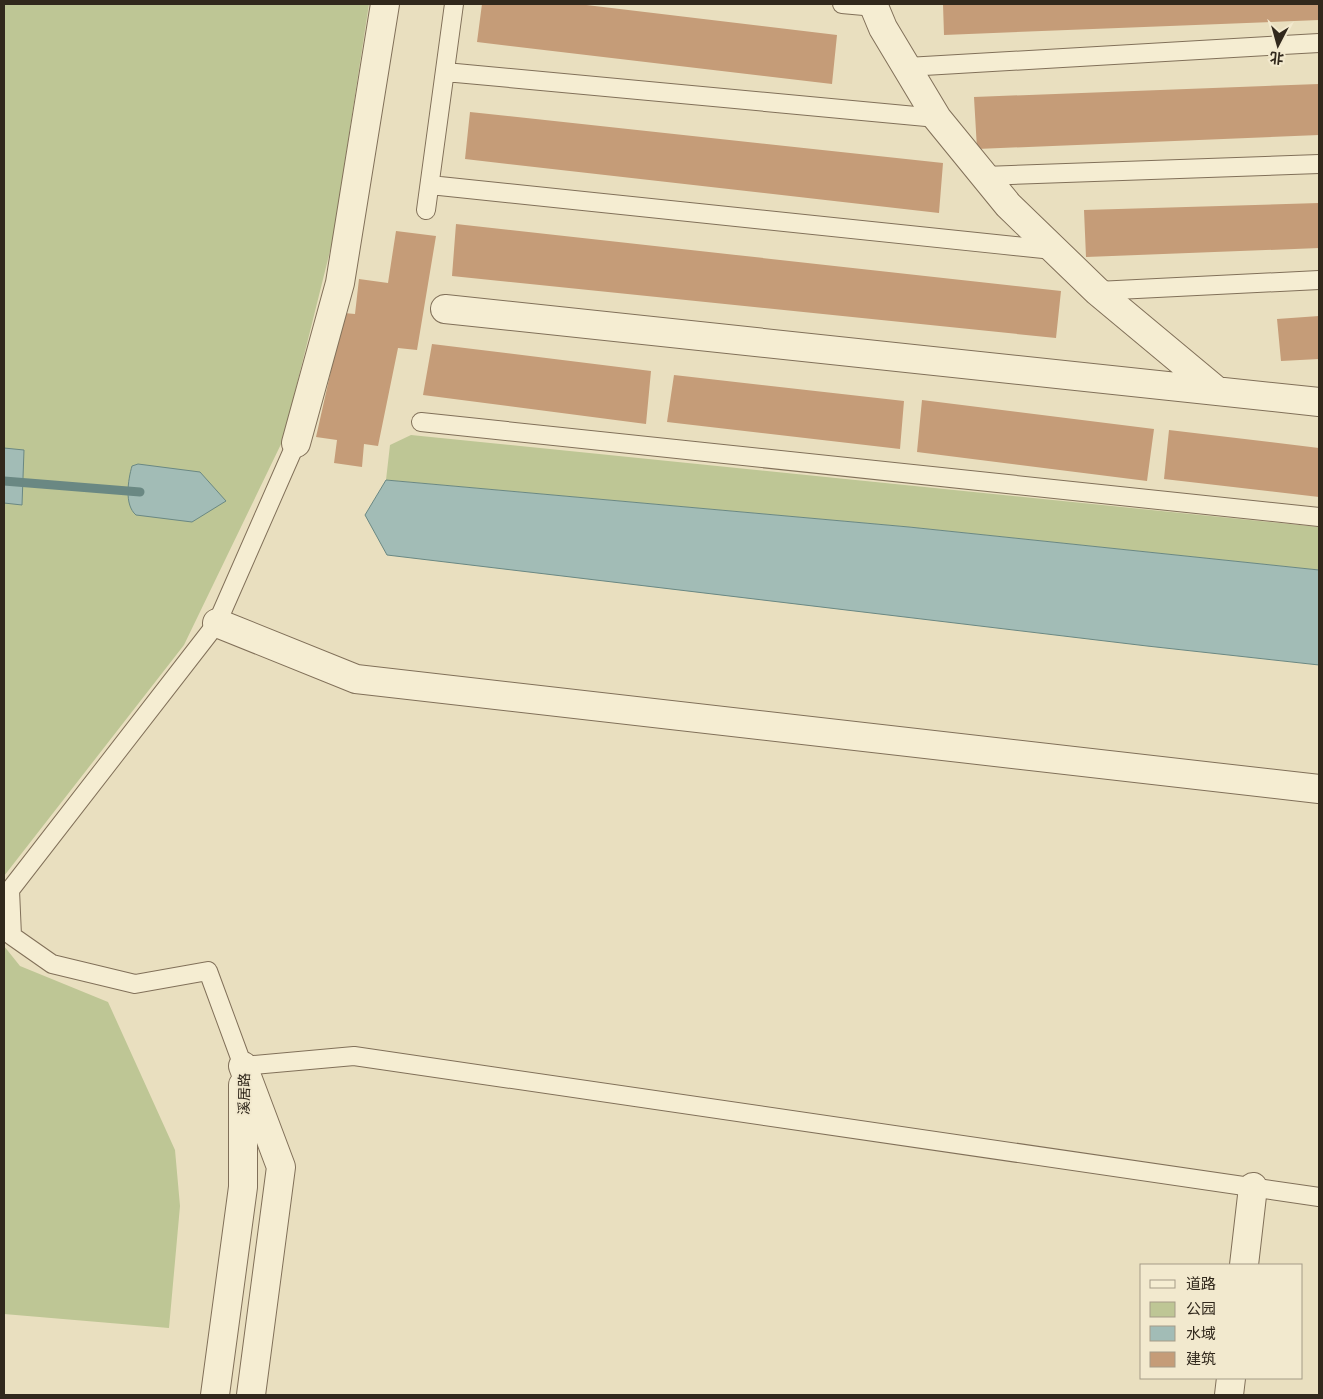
<svg xmlns="http://www.w3.org/2000/svg" width="1323" height="1399" font-family="Literata,'Noto Sans SC',serif">
<rect width="100%" height="100%" fill="#e9dfbf"/>
<path fill="#bec695" d="M4,4H369L333,239L283,440L184,645L4,876Z
M411,435L1319,527V570L909,527L386,480L390,445Z
M4,946L20,966L108,1002L175,1150L180,1206L169,1328L4,1314Z"/>
<path fill="#a2bcb6" stroke="#6a8883" d="M4,448L24,450L22,505L4,503Z
M138,464L200,472L226,501L192,522L136,515C124,505 128,480 132,466Z
M386,480L909,527L1319,570V665L1147,646L387,555L365,515Z"/>
<g fill="none" stroke-linecap="round" stroke-linejoin="round">
<path stroke="#6a8883" stroke-width="9" d="M4,481L140,492"/>
</g>
<path fill="#c59c78" d="M482,4H578L837,35L832,84L477,42Z
M943,4H1319V20L944,35Z
M1319,84V135L977,149L974,97Z
M470,112L943,163L939,213L465,159Z
M1319,203V248L1086,257L1084,210Z
M456,224L1061,291L1056,338L452,276Z
M396,231L436,236L417,350L398,348L378,446L364,444L362,467L334,463L337,440L316,437L344,313L355,314L359,279L388,283Z
M1319,316V359L1281,361L1277,319Z
M432,344L651,371L646,424L423,395Z
M674,375L904,401L900,449L667,422Z
M922,400L1154,429L1147,481L917,452Z
M1169,430L1319,448V497L1164,479Z"/>
<g fill="none" stroke-linecap="round" stroke-linejoin="round">
<defs>
<path id="service" d="M842,4L875,7
M907,67L1319,43
M445,72L937,118
M984,176L1319,164
M430,185L1053,250
M426,210L454,4
M1097,291L1319,280
M421,422L1319,517
M296,443L217,623L10,890L12,936L52,964L135,984L208,971L243,1066L354,1056L1319,1197"/>
<path id="minor" d="M873,4L883,28L937,118L1008,205L1097,291L1217,391
M445,309L1319,402
M296,443L340,283L385,4
M217,623L356,679L1319,789
M1244,1265L1253,1187
M1229,1395L1231,1378"/>
<path id="tertiary" d="M243,1066L281,1167L251,1395
M215,1395L243,1187V1085"/>
</defs>
<use href="#service" stroke="#817059" stroke-width="20"/>
<use href="#minor" stroke="#817059" stroke-width="30"/>
<use href="#tertiary" stroke="#817059" stroke-width="30"/>
<use href="#service" stroke="#f5edd2" stroke-width="18"/>
<use href="#minor" stroke="#f5edd2" stroke-width="28"/>
<use href="#tertiary" stroke="#f5edd2" stroke-width="28"/>
</g>
<g text-anchor="middle" dominant-baseline="central" stroke-width="4" stroke-linejoin="round" paint-order="stroke">
<g font-size="14" fill="#31281c" stroke="#f2e9ce">
<text transform="translate(243 1094) rotate(-89)">溪居路</text>
</g>
</g>
<rect width="1323" height="1399" fill="none" stroke="#31281c" stroke-width="10"/>
<rect x="1140" y="1264" width="162" height="115" fill="#f2e9ce" stroke="#a59c87"/>
<rect x="1150" y="1280" width="25" height="8" fill="#f5edd2" stroke="#a59c87"/>
<text x="1186" y="1289" font-size="15" fill="#31281c">道路</text>
<rect x="1150" y="1302" width="25" height="15" fill="#bec695" stroke="#a59c87"/>
<text x="1186" y="1314" font-size="15" fill="#31281c">公园</text>
<rect x="1150" y="1326" width="25" height="15" fill="#a2bcb6" stroke="#a59c87"/>
<text x="1186" y="1339" font-size="15" fill="#31281c">水域</text>
<rect x="1150" y="1352" width="25" height="15" fill="#c59c78" stroke="#a59c87"/>
<text x="1186" y="1364" font-size="15" fill="#31281c">建筑</text>
<g transform="translate(1278 45) rotate(186)" stroke="#f2e9ce" stroke-width="4" paint-order="stroke">
<path d="M0-4L9 19L0 12L-9 19Z" fill="#31281c"/>
<text y="-8" font-size="14" font-weight="bold" text-anchor="middle" fill="#31281c">北</text>
</g>
</svg>
